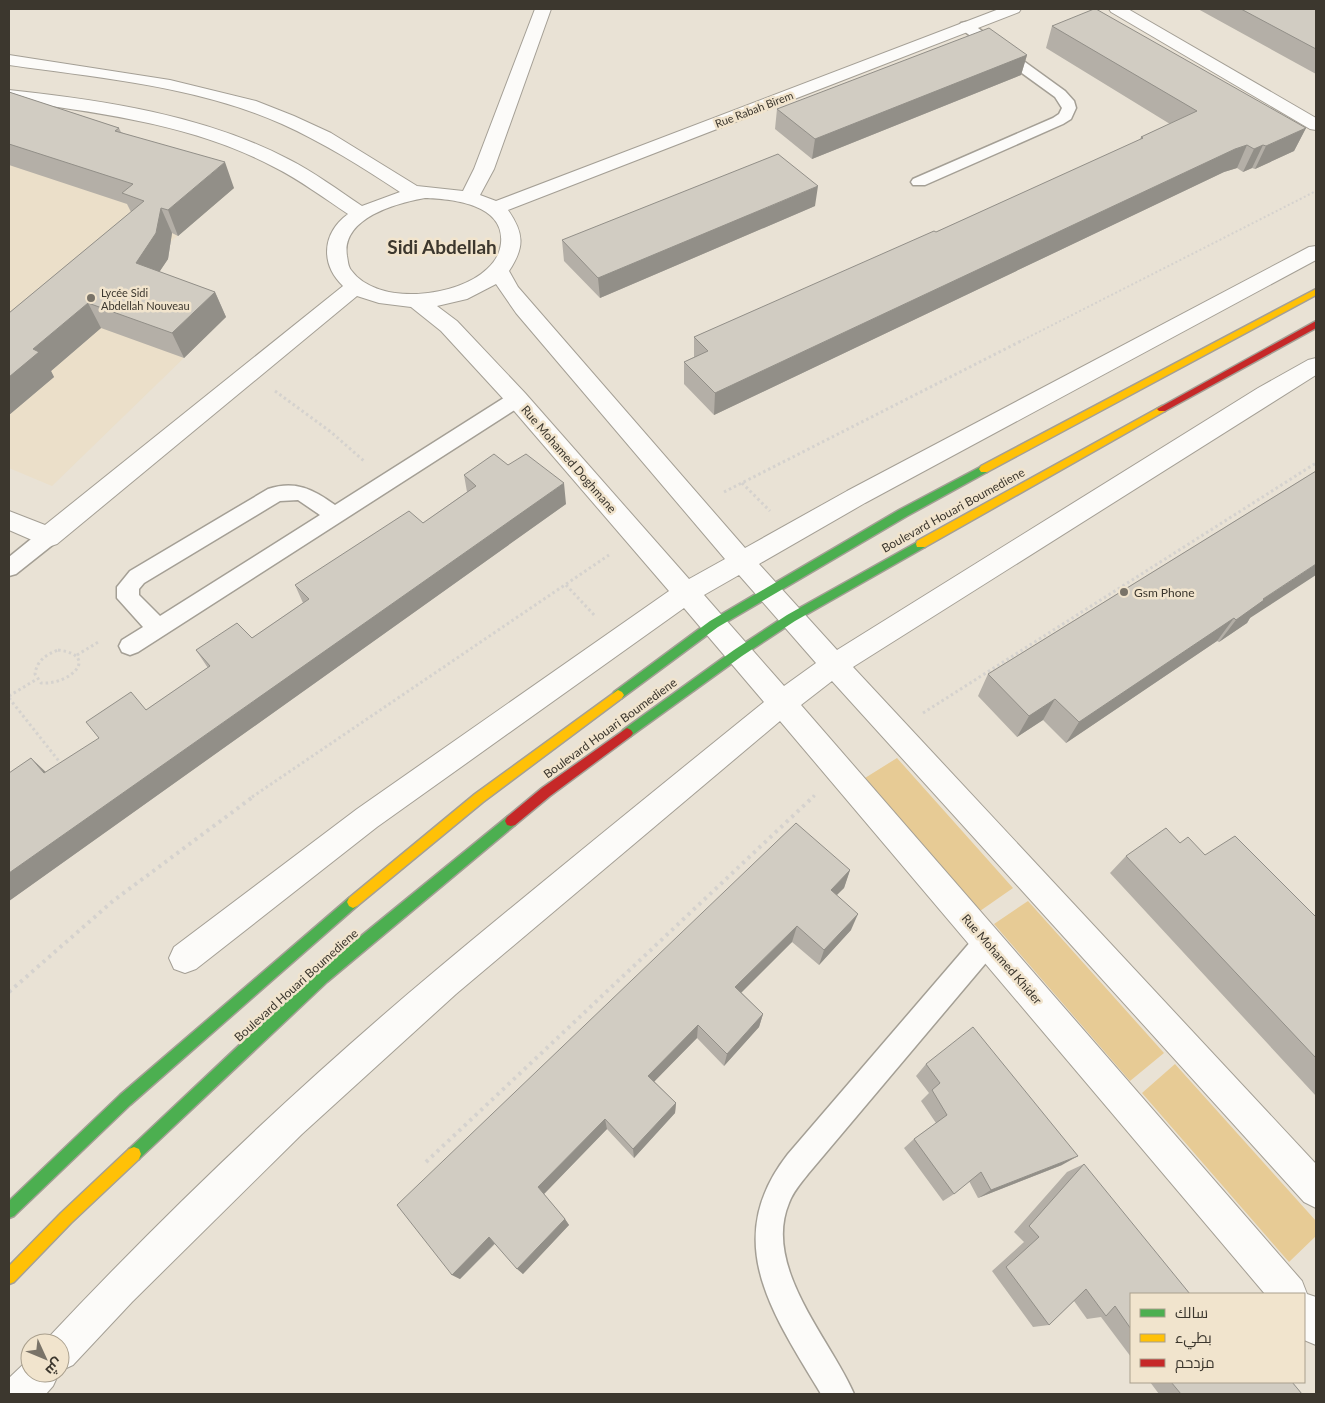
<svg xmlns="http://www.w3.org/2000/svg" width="1325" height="1403" font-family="Lato,Cairo,sans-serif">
<rect width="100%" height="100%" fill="#e9e2d5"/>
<path fill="#ebdfc9" d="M9,114L234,188L168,244V259L162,267L129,283L226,317L52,486L9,468Z"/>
<path fill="#e7cb95" d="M897,758L1013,888L980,911L865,778Z
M1028,901L1164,1053L1130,1081L994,924Z
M1175,1064L1316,1221V1236L1289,1262L1142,1093Z"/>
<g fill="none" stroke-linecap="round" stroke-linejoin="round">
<defs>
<path id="lane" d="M966,22L971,23L1065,91L1074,101L1076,108L1071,119L1063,124L925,185H913L911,182L913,179L1053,118L1059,114L1062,108L1055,97L961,29L959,26L961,23Z
M517,393L524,394L526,399L524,404L138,652L130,655L122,652L119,646L122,640L143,627L117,598V587L130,571L268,489C295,480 313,489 335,505L510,394ZM298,500L320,515L160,616L139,595V589L144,583L280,501Z
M48,529L55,531L58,537L55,543L16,574L9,576V557L41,531Z
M987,930L996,933L1000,942L996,951L808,1174C801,1183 793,1192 789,1203C762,1267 831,1340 854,1394H821C773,1314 720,1241 788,1154L978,933Z"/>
<path id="street" d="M535,9H551L494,169L480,195L496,201L999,9H1021L1019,12L508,210C524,233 525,247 509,271L518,287L745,548L847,491L1309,247L1316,246V260L865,503L759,564L837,650L1258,388L1308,360L1316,358V375L853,667L1316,1164V1208L1304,1202L832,681L801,705L1302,1281L1307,1294L1316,1297V1345L1304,1340V1294H1265L780,721L456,994L302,1134L132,1302L73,1365L60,1371V1343H45L47,1339C169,1209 299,1085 435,971C544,880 654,791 764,702L684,608L377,827L196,969L185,973L174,969L169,958L174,947L357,809L669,591L509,405L441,331L411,307L379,303L357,296L57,544L48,547L9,530V511L45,525L343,286C320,264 322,233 348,214C324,198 300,180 274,167C193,124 99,113 9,100V90C102,100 204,115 288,159C314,172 338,190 362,206L400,192C362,167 324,143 282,124C197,86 100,78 9,65V55L170,80L256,101L294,116L331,133L417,186L463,191L474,169ZM425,198C452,199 505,204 501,243C500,253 495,262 487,269C458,297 378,307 351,270C348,266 348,261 347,256C341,218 397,203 425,198ZM496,284L516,313L725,559L689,579L525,393L457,321L437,306L467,299ZM739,575L816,663L784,686L704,595Z
M1109,9H1128L1316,118V130L1310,129L1111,12Z
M30,1358V1373H59L53,1386L46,1394H9V1378Z"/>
<path id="fast" d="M984,465L989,469L987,472L907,516L718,627L622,698H614L612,695L614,692L710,621L899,510Z
M921,540L925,541L926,544L925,547L795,621L742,656L631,736L627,738L623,736L621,733L623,730L734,650L787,615Z
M511,816L515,817L517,821L515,825L327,982L139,1159L134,1161L129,1159L127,1154L129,1149L317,972L507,817Z
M353,896L357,898L359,902L357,906L130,1105L14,1216L9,1218V1201L120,1095L349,898Z"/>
<path id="slow" d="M1316,289V295L987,472H981L979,469L981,466Z
M1162,406L1165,407V411L925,547H917L916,544L917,541Z
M618,690L622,692L624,695L622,698L483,802L357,906L353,908L349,906L347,902L349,898L475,794Z
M134,1147L139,1149L141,1154L139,1159L71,1223L14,1282L9,1284V1266L61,1213L129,1149Z"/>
<path id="jam" d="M1316,321V328L1165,411H1159L1157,409Z
M627,728L631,730L633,733L631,736L550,796L515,825L511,826L507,825L505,821L507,817L542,788Z"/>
</defs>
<use href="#lane" stroke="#a49f95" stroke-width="3"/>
<use href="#street" stroke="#a49f95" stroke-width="2"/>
<use href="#fast" stroke="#a49f95" stroke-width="3"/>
<use href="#slow" stroke="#a49f95" stroke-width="3"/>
<use href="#jam" stroke="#a49f95" stroke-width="3"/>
<path stroke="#d5d2ce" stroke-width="2" stroke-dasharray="2 2.5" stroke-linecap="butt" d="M1019,342L1316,191"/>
<path stroke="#d5d2ce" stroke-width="3" stroke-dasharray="2.5 3" stroke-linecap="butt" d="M275,391L331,432L364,461
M742,483L770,511
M724,492L1021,341
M566,585L596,617
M58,650C100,655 71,685 41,683L35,674C37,660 46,655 58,650Z
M77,655L100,641
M9,696L37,679
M9,698L62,765
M923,713L1316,463
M252,797L609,555
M813,797L815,795"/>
<path stroke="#d5d2ce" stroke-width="4" stroke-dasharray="3 4.5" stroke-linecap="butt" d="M9,992L113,901L254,796
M426,1162L814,796"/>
<use href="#lane" fill="#fcfbf9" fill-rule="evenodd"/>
<use href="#street" fill="#fcfbf9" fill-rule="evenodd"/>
<use href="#fast" fill="#4caf50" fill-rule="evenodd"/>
<use href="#slow" fill="#ffc107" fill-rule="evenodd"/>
<use href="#jam" fill="#c62828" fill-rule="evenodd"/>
</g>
<path fill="#b4afa7" d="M1198,9H1316V74Z
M1052,26L1306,128L1294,151L1255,169L1252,168L1243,172L1237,168L1224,172L714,415L684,384V362L694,357V337L936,232L1140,140L1141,137L1170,124L1046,48Z
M1027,55L1021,75L812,159L775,129L777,109Z
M9,92L119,128L121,132L234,188L178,236L172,233L168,259L159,272L215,292L226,317L184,358L101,328L51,371L54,377L9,415V313L131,212L127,204L9,165Z
M815,206L600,298L564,261L562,240Z
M508,465L566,504L9,901V773L46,772L146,710L208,668L196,650L252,638L303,603L295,585L423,523L467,492L464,475Z
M1316,471L1250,618L1247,623L1219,642L1217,641L1066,743L1043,720L1017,737L978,696L988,674Z
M1180,843L1205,855L1316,917V1096L1110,873L1126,856Z
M850,870L844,888L836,895L851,930L819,965L792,942L741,992L763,1014L759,1027L724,1066L697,1038L654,1081L676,1103L675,1113L634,1158L607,1129L544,1194L565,1219L569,1225L523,1274L495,1244L460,1279L452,1275Z
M926,1064L1062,1165L978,1198L969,1181L954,1194L943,1201L904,1148L914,1139L936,1123L921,1101L929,1093L916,1076Z
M1084,1164L1131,1294V1357L1101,1317L1087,1319L1074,1301L1049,1325L1033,1327L992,1271L1024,1242L1014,1232L1067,1172Z
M1150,1382H1292L1302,1394H1159Z"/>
<path fill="#928f88" d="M1027,55L1021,75L812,159L815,139Z
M1306,128L1294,151L1255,169L1266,146Z
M1247,145L1237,168L1224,172L714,415L715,393L1235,149Z
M1263,145L1252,168L1243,172L1254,149Z
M225,162L234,188L178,236L168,210Z
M818,186L815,206L600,298L598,278Z
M161,208L172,233L168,259L148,289L136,263Z
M215,292L226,317L184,358L172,333Z
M88,303L101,328L51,371L54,377L9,415V377L33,349Z
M564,483L566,504L9,901V873Z
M1316,564V575L1250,618L1247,623L1219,642L1236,620L1263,599Z
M1234,618L1217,641L1066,743L1079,722Z
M1055,699L1043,720L1017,737L1029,716Z
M31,758L49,775L44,773Z
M850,870L844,888L825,907L831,890Z
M858,914L851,930L819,965L824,950Z
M797,926L792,942L733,1001L735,987Z
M763,1014L759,1027L724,1066L727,1054Z
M698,1025L697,1038L649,1087L648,1076Z
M676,1103L675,1113L634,1158L633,1149Z
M605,1119L607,1129L543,1195L538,1187Z
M1078,1156L1062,1165L978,1198L991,1190Z
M565,1219L569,1225L523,1274L517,1269Z
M489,1237L496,1242L460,1279L452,1275Z"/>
<path fill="#d1ccc2" stroke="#928f88" d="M1094,9H1096L1306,128L1266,146L1263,145L1254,149L1247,145L1235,149L715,393L684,362L708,351L694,337L934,231L936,232L1143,138L1141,137L1197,111L1052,26Z
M1241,9H1316V49Z
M989,28L1027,55L815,139L777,109Z
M9,92L119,128L115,131L225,162L168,210L161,208L156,233L136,263L215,292L172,333L88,303L33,349L39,352L9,377V313L144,201L122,193L133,184L9,144Z
M778,154L818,186L598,278L562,240Z
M494,454L508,465L526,454L564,483L9,873V773L31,758L44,773L99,738L86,722L131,692L146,710L210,666L196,650L237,623L252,638L309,599L295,585L409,511L423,523L476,486L464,475Z
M1316,471V564L1263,599L1264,600L1236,620L1234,618L1079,722L1055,699L1029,716L988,674Z
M796,823L850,870L831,890L858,914L824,950L797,926L735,987L763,1014L727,1054L698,1025L648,1076L676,1103L633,1149L605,1119L538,1187L565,1219L517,1269L489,1237L452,1275L397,1205Z
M1166,828L1180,843L1188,837L1205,855L1235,836L1316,917V1058L1126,856Z
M973,1027L1078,1156L991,1190L981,1172L954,1194L914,1139L947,1115L932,1090L940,1083L926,1064Z
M1084,1164L1190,1294H1131V1329L1115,1306L1106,1316L1086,1289L1049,1325L1006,1267L1039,1237L1029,1226Z
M1171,1382H1292L1302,1394H1181Z"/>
<g fill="#797368" stroke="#f1e4cd" stroke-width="2">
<circle cx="91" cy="298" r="5"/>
<circle cx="1124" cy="592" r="5"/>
</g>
<g text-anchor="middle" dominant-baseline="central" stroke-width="5" stroke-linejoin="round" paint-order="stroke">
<g font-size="11" fill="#3c372e" stroke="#f1e4cd">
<text transform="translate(754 109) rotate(-21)">Rue Rabah Birem</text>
</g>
<g font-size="11" fill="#3c372e" stroke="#f1e4cd" text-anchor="start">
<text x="101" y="292">Lycée Sidi<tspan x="101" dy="13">Abdellah Nouveau</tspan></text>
</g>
<g font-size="12" fill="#3c372e" stroke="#f1e4cd">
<text transform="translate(569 459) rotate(49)">Rue Mohamed Doghmane</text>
<text transform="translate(953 510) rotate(-29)">Boulevard Houari Boumediene</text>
<text transform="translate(610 728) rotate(-36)">Boulevard Houari Boumediene</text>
<text transform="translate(1002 959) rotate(49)">Rue Mohamed Khider</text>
<text transform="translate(296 985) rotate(-42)">Boulevard Houari Boumediene</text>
</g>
<g font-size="12" fill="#3c372e" stroke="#f1e4cd" text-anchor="start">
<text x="1134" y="592">Gsm Phone</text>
</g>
<g font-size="19" font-weight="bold" fill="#3c372e" stroke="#f1e4cd">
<text x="442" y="246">Sidi Abdellah</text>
</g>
</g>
<rect width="1325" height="1403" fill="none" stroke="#3c372e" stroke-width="20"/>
<rect x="1130" y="1293" width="175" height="90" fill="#f1e4cd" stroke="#a99f8d"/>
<rect x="1140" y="1309" width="25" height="8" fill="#4caf50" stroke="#a99f8d"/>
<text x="1175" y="1318" font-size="15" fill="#3c372e">سالك</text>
<rect x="1140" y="1334" width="25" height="8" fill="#ffc107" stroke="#a99f8d"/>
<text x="1175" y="1343" font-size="15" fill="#3c372e">بطيء</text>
<rect x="1140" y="1359" width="25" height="8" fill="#c62828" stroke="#a99f8d"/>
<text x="1175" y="1368" font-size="15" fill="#3c372e">مزدحم</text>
<g transform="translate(45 1358) rotate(134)"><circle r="24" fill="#f1e4cd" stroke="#a99f8d"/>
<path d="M0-4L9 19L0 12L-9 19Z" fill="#797368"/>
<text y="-8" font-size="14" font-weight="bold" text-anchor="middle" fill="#3c372e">ش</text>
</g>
</svg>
